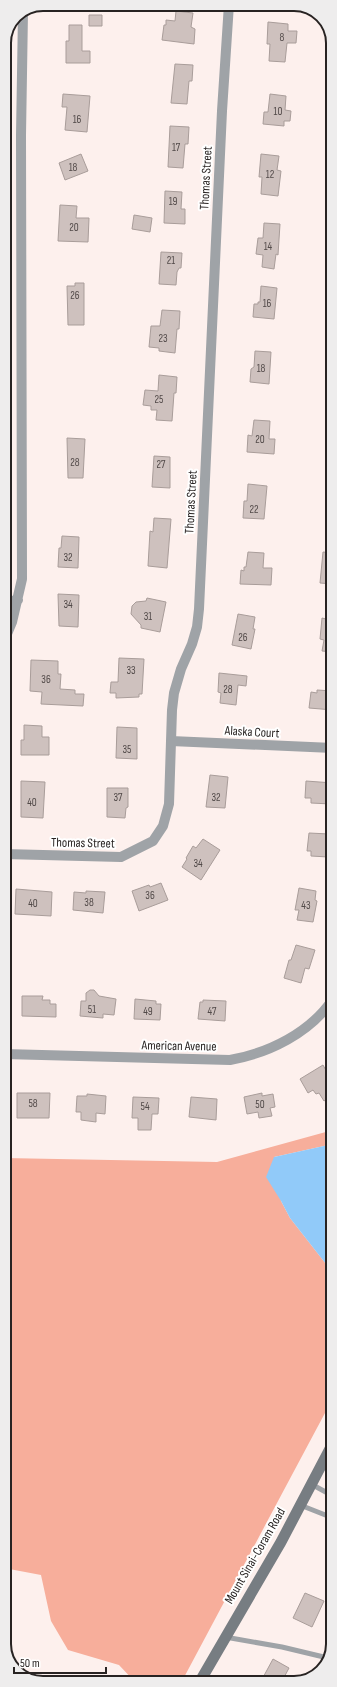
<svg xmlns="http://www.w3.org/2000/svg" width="337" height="1687" font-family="'Sofia Sans Condensed',sans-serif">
<rect width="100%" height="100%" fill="#fdf0ed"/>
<path fill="#f7ae9b" d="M333,1130V1144L274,1157L281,1201L290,1218L333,1273V1398L181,1683H136L119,1665L68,1650L51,1621L41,1575L4,1568V1158L217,1162Z"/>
<path fill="#91caf9" d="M333,1144V1273L290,1218L281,1201L266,1177L274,1157Z"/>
<path fill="#cec1be" stroke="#a99d9a" d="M176,11L193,13L191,27L195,29L194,44L162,40L164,25H166V20L175,21Z
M89,15H102V26H89Z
M268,22L288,24V31H297L296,43H287L285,62L269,61L270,44H267Z
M69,25H82V51H90V63H66V41H69Z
M175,64L193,65L192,81H189L187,104L171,103Z
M63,94L90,96L87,132L65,130L67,107H62Z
M270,94L286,96L285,110L291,111L290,121H284V126L263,124L264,112H268Z
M170,126L189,127L188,144H185L183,168L168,167Z
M81,154L88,171L65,180L59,163Z
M261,154L279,156L277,170L281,171L278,196L261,194L262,177H259Z
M165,191L182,192L181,209H185V224L164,223Z
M60,205L77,206L76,218H89L88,242L58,241Z
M134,215L152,218L150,232L132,229Z
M264,223L280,224L278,255L276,254L274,269L262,267L263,255L256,254L258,238H263Z
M161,252L182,253L181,268H179L177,272L176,285L159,284Z
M75,283H84V325H68L67,286H75Z
M261,286L277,288L274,319L253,317L254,304H258V302H260Z
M162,310L180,311L179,329H177L175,353L159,351V348L149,347L151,326H160Z
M255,351L271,352L269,384L250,382L251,369L254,367Z
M159,375L177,377L176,393H174L172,421L156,420L157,410H151V406L143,405L145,390L158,391Z
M254,420L270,421L269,439H275L274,454L247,452L248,435L252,436Z
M67,438L85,439L83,478H68Z
M154,456L170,457V488L152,487Z
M248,484L267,486L264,519L243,518L244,501H247Z
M154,518L171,519L167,568L148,566L150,531L153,532Z
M62,536L79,537L78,568L58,567L59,548H61Z
M248,552L264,553L263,568H272L271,585L240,584L241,570L244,571V567H246Z
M323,552L333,553V584L320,583Z
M58,594L79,595L78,627L59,626Z
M147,598L166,602L160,632L141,628V625L131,614L132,606L136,602L146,601Z
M238,614L255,617L253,629H255L251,649L232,645Z
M326,617H333V652L322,651L324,640L320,639L322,618L326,619Z
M119,658L144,659L142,694H139V697L116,698V693H110L111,682H118Z
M31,660L58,661V674H61L60,689L75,690V694H84L83,706L41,704L42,692L30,691Z
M219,673L247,676L246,686L238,685L236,705L220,703L221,693L218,692Z
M317,690L333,691V710L309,708L311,692L317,693Z
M24,725L42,726V737H49V755H21V740H24Z
M117,727L137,728V759L116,758Z
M210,775L228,777L225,808L206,807Z
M21,781L45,782L43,818L21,817Z
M306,781L333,783L331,804L311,803V798H305Z
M107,788H128V807L126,808L125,818L107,817Z
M309,833L329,834L328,857L311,856V851H307Z
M203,839L220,850L201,880L182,867L187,859L186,858L193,846L196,848Z
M161,883L168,900L139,911L132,891L149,885L150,887Z
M299,888L316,891L315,900L317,901L313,922L297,920L299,910H295Z
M16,889L52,892L51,916L15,914Z
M86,891L105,892L103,913L73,910L74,892L86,893Z
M296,945L315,950L309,969L305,968L301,983L284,978L289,960H291Z
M90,990H94L99,996L116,999L114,1015L103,1014V1018L80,1016L81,1001H86V993Z
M22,996H43L42,1000H50V1004H56V1017L22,1016Z
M135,999L156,1001V1004H161L160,1020L134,1019Z
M203,1000L226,1001L225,1021L198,1019L200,1002H203Z
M323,1065L333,1083V1085L329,1087L333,1095L324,1101L319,1093L316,1094L313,1090L308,1093L300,1079Z
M17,1093H50L49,1118H17Z
M262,1093V1096L273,1094L275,1107L270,1108L272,1116L259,1118L258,1112L247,1114L244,1097Z
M87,1094L106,1096L105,1114L96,1113V1122L81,1120V1112H76L77,1096H87Z
M133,1097L159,1098L158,1114H152L151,1130H138V1118H132Z
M191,1097L217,1099L216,1120L189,1117Z
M305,1593L324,1601L312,1627L293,1618Z
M273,1659L289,1668L281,1683H260Z"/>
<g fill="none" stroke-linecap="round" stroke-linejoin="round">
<path stroke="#9fa3a7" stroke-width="5" d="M311,1484L333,1496
M300,1505L333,1518
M225,1637L282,1647L328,1658"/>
<path stroke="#9fa3a7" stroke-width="10" d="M4,602L18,600
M4,641L12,622L22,579L21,135L23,12
M171,741L333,748
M4,854L121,857L153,841L163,826L169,804L172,710L174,693L181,669L192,644L197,627L199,609L222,111L229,4
M4,1054L230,1060C269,1053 310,1033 333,999"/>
<path stroke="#777d82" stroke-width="11" d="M199,1683L281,1542L333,1443"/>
</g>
<g text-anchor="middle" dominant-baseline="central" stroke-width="4" stroke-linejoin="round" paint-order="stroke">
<g font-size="11" fill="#524a49">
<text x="282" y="37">8</text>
<text x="278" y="111">10</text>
<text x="77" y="119">16</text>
<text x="176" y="147">17</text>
<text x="73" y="167">18</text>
<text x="270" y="174">12</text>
<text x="173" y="201">19</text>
<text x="74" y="227">20</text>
<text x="268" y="246">14</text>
<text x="171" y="260">21</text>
<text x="75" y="295">26</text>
<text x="267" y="303">16</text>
<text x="163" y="338">23</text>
<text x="261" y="368">18</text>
<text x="159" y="399">25</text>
<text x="260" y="439">20</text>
<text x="75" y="462">28</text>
<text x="161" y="464">27</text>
<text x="254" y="509">22</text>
<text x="68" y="557">32</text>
<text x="68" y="604">34</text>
<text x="148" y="616">31</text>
<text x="243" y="637">26</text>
<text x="131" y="670">33</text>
<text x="46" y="679">36</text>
<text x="228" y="689">28</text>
<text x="127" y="749">35</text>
<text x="118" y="797">37</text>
<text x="216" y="797">32</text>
<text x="32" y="802">40</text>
<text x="198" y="863">34</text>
<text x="150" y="895">36</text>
<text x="89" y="902">38</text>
<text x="33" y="903">40</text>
<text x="306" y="905">43</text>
<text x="92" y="1009">51</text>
<text x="148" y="1011">49</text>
<text x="212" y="1011">47</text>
<text x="33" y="1103">58</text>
<text x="260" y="1104">50</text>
<text x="145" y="1106">54</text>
</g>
<g font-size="13" fill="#282322" stroke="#fff">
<text transform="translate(206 178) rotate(-87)">Thomas Street</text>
<text transform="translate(191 502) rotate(-87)">Thomas Street</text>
<text transform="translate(252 732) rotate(3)">Alaska Court</text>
<text transform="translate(83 843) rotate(1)">Thomas Street</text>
<text transform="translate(179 1046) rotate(1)">American Avenue</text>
<text transform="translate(255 1556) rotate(-60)">Mount Sinai-Coram Road</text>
</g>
</g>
<path d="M0 0H337V1687H0ZM43 11H294A32 32 0 0 1 326 43V1644A32 32 0 0 1 294 1676H43A32 32 0 0 1 11 1644V43A32 32 0 0 1 43 11Z" fill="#eeeded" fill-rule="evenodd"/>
<path fill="none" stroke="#282322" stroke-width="2" d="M43 11H294A32 32 0 0 1 326 43V1644A32 32 0 0 1 294 1676H43A32 32 0 0 1 11 1644V43A32 32 0 0 1 43 11Z"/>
<path d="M14 1667v6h92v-6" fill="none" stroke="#282322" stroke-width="2"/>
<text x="20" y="1667" font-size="12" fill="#282322" stroke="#ffffff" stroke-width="3" paint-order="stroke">50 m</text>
</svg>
